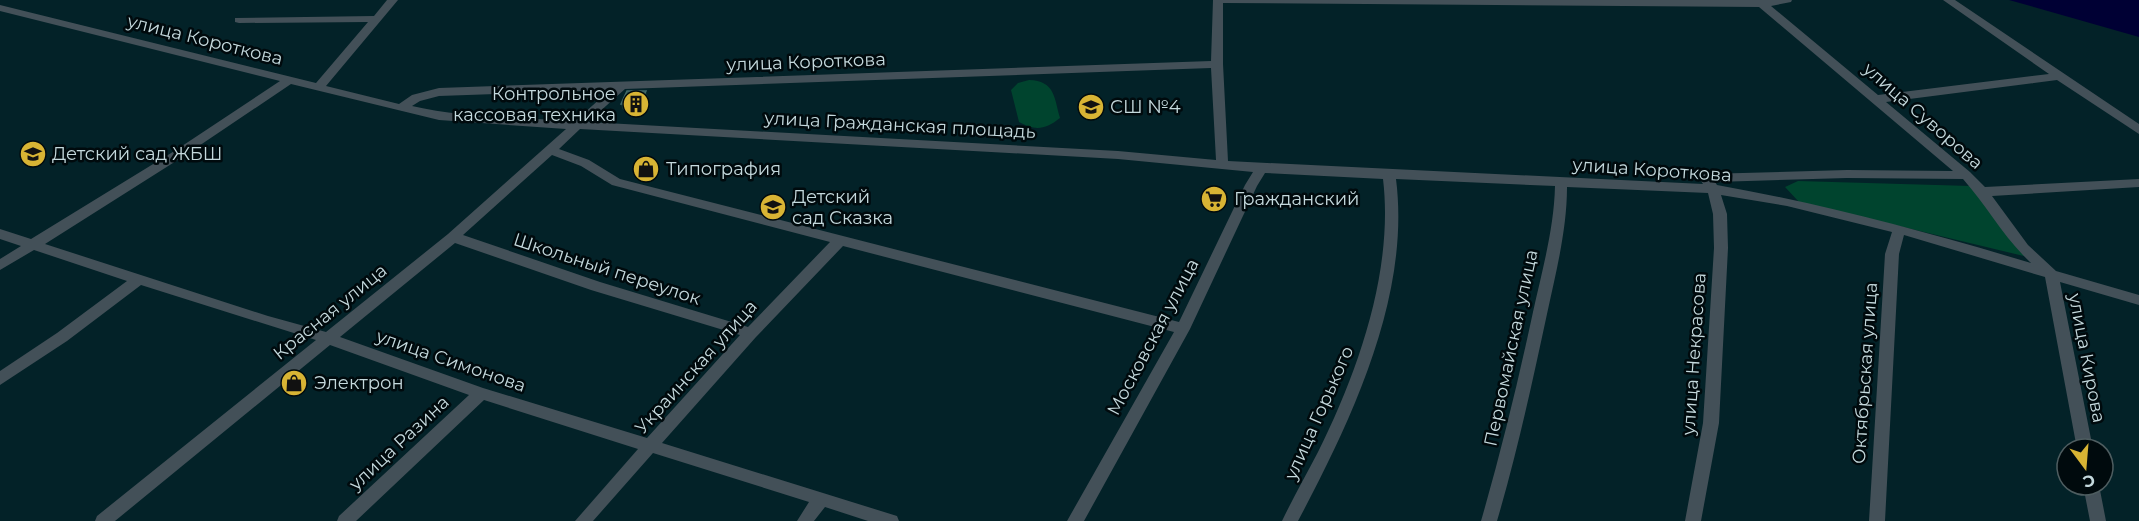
<svg xmlns="http://www.w3.org/2000/svg" width="2139" height="521" font-family="Montserrat,sans-serif">
<rect width="100%" height="100%" fill="#032228"/>
<path fill="#00442e" d="M1029,80C1055,81 1054,97 1060,118C1045,130 1035,131 1019,122L1011,90L1018,83Z
M1798,181L1971,186L2032,258L1799,202L1785,187Z"/>
<path fill="#000034" d="M2009,0H2139V37Z"/>
<g fill="none" stroke-linecap="round" stroke-linejoin="round">
<path fill="#435058" fill-rule="evenodd" d="M387,0H398L326,86L399,104L412,95L439,88L1211,61L1213,0H1792L1791,2L1771,6L1878,95L2049,74L1943,0H1955L2139,124V134L2057,80L1886,102L1970,172L1985,187L2139,179V187L1992,196L2028,245L2056,271L2139,295V305L2060,282L2093,449H2077L2045,277L1904,235L1899,254L1885,521H1869L1885,254L1892,232L1787,206L1721,195L1727,214L1728,248L1719,423L1701,521H1685L1703,423L1714,248L1713,214L1708,193L1567,187C1567,230 1556,272 1547,314C1532,384 1517,453 1497,521H1481C1501,452 1518,382 1533,312C1542,271 1554,229 1555,186L1396,179C1411,296 1351,421 1298,521H1282C1293,498 1306,475 1318,452C1358,372 1394,270 1383,179L1265,173L1257,186L1190,329L1084,521H1067L1174,332L843,246L756,337L662,443L897,516L899,521H868L825,507L814,521H797L809,502L653,453L593,521H575L638,449L484,400L356,521H337L339,516L469,395L330,345L115,521H95L97,516L316,340L141,285L67,341L0,385V371L57,333L127,281L34,250L0,270V259L21,246L0,239V229L31,239L176,150L280,81L0,11V5L316,83L368,22L239,23L235,22V18L374,16ZM1223,3L1759,7L1953,171L1847,170L1705,174L1699,178L1703,184L1228,161L1223,64ZM1211,68L1216,160L1118,151L588,122L625,89ZM291,84L439,120L566,129L448,234L326,332L268,316L45,244L184,156ZM610,90L575,121C520,118 465,118 412,106L420,101L439,96ZM580,129L1118,159L1253,172L1245,185L1179,322L620,179L589,160L559,149ZM552,155L581,166L612,185L830,242L748,327L600,282L463,235ZM1847,178L1963,179C1987,206 2004,238 2031,263C1927,232 1824,204 1717,185L1715,182ZM455,243L591,290L740,335L647,438L483,388L340,337Z
M2083,485H2099L2106,521H2090Z"/>
</g>
<path fill="#174240" d="M648,97L642,111L623,110L621,104Z"/>
<path fill="#072f2f" d="M646,91L648,97L642,111L640,104Z"/>
<path fill="#2a5351" stroke="#426867" stroke-width="1.5" d="M627,91H646L640,104H621Z"/>
<defs>
<symbol id="building-disc" viewBox="-11 -11 22 22"><circle r="9.5" fill="#d8b434" stroke="#000a0d"/><path d="M-4-6H4V6H1V3H-1V6H-4ZM-2.5-4.3h1.7v1.8h-1.7ZM.8-4.3h1.7v1.8H.8ZM-2.5-1h1.7V.8h-1.7ZM.8-1h1.7V.8H.8Z" fill="#111"/></symbol>
<symbol id="school-disc" viewBox="-11 -11 22 22"><circle r="9.5" fill="#d8b434" stroke="#000a0d"/><path d="M0-5L7-2L0 1L-7-2ZM-4 1L0 2.5L4 1V4Q0 6-4 4Z" fill="#111"/></symbol>
<symbol id="shop-disc" viewBox="-11 -11 22 22"><circle r="9.5" fill="#d8b434" stroke="#000a0d"/><path d="M-5-2.5h2.3a2.7 3.5 0 0 1 5.4 0H5L5.5 6h-11ZM-1.5-2.5h3a1.5 2.3 0 0 0-3 0Z" fill="#111"/></symbol>
<symbol id="supermarket-disc" viewBox="-11 -11 22 22"><circle r="9.5" fill="#d8b434" stroke="#000a0d"/><path d="M-6-5.5h2.5l.6 2H6L4.5 2H-2.5L-4.4-4H-6ZM-1.5 3.2a1.3 1.3 0 1 0 .1 0ZM3 3.2a1.3 1.3 0 1 0 .1 0Z" fill="#111"/></symbol>
</defs>
<g fill-rule="evenodd">
<use href="#building-disc" x="621" y="89" width="30" height="30"/>
<use href="#school-disc" x="1076" y="92" width="30" height="30"/>
<use href="#school-disc" x="18" y="139" width="30" height="30"/>
<use href="#shop-disc" x="631" y="154" width="30" height="30"/>
<use href="#supermarket-disc" x="1199" y="184" width="30" height="30"/>
<use href="#school-disc" x="758" y="192" width="30" height="30"/>
<use href="#shop-disc" x="279" y="368" width="30" height="30"/>
</g>
<g text-anchor="middle" dominant-baseline="central" stroke-width="5" stroke-linejoin="round" paint-order="stroke">
<g font-size="18" fill="#c4d9dd" stroke="#000a0d">
<text transform="translate(205 40) rotate(14)">улица Короткова</text>
<text transform="translate(806 62) rotate(-2)">улица Короткова</text>
<text transform="translate(1923 116) rotate(41)">улица Суворова</text>
<text transform="translate(900 125) rotate(3)">улица Гражданская площадь</text>
<text transform="translate(1652 170) rotate(4)">улица Короткова</text>
<text transform="translate(607 269) rotate(18)">Школьный переулок</text>
<text transform="translate(330 312) rotate(-39)">Красная улица</text>
<text transform="translate(1153 337) rotate(-62)">Московская улица</text>
<text transform="translate(1511 348) rotate(-78)">Первомайская улица</text>
<text transform="translate(1694 354) rotate(-86)">улица Некрасова</text>
<text transform="translate(2087 358) rotate(79)">улица Кирова</text>
<text transform="translate(451 361) rotate(19)">улица Симонова</text>
<text transform="translate(696 367) rotate(-48)">Украинская улица</text>
<text transform="translate(1865 373) rotate(-86)">Октябрьская улица</text>
<text transform="translate(1319 413) rotate(-66)">улица Горького</text>
<text transform="translate(399 443) rotate(-43)">улица Разина</text>
</g>
<g font-size="18" fill="#c4d9dd" stroke="#000a0d" text-anchor="start">
<text x="616" y="94" text-anchor="end">Контрольное<tspan x="616" dy="21">кассовая техника</tspan></text>
<text x="1110" y="107">СШ №4</text>
<text x="52" y="154">Детский сад ЖБШ</text>
<text x="666" y="169">Типография</text>
<text x="792" y="197">Детский<tspan x="792" dy="21">сад Сказка</tspan></text>
<text x="1234" y="199">Гражданский</text>
<text x="314" y="383">Электрон</text>
</g>
</g>
<g transform="translate(2085 467) rotate(164)"><circle r="28" fill="#000a0d" stroke="#4e5d60" stroke-width="1.5"/>
<path d="M0-4.5L10 22L0 15L-10 22Z" fill="#d8b434"/>
<text y="-9" font-size="16" font-weight="bold" text-anchor="middle" fill="#c4d9dd">С</text>
</g>
</svg>
